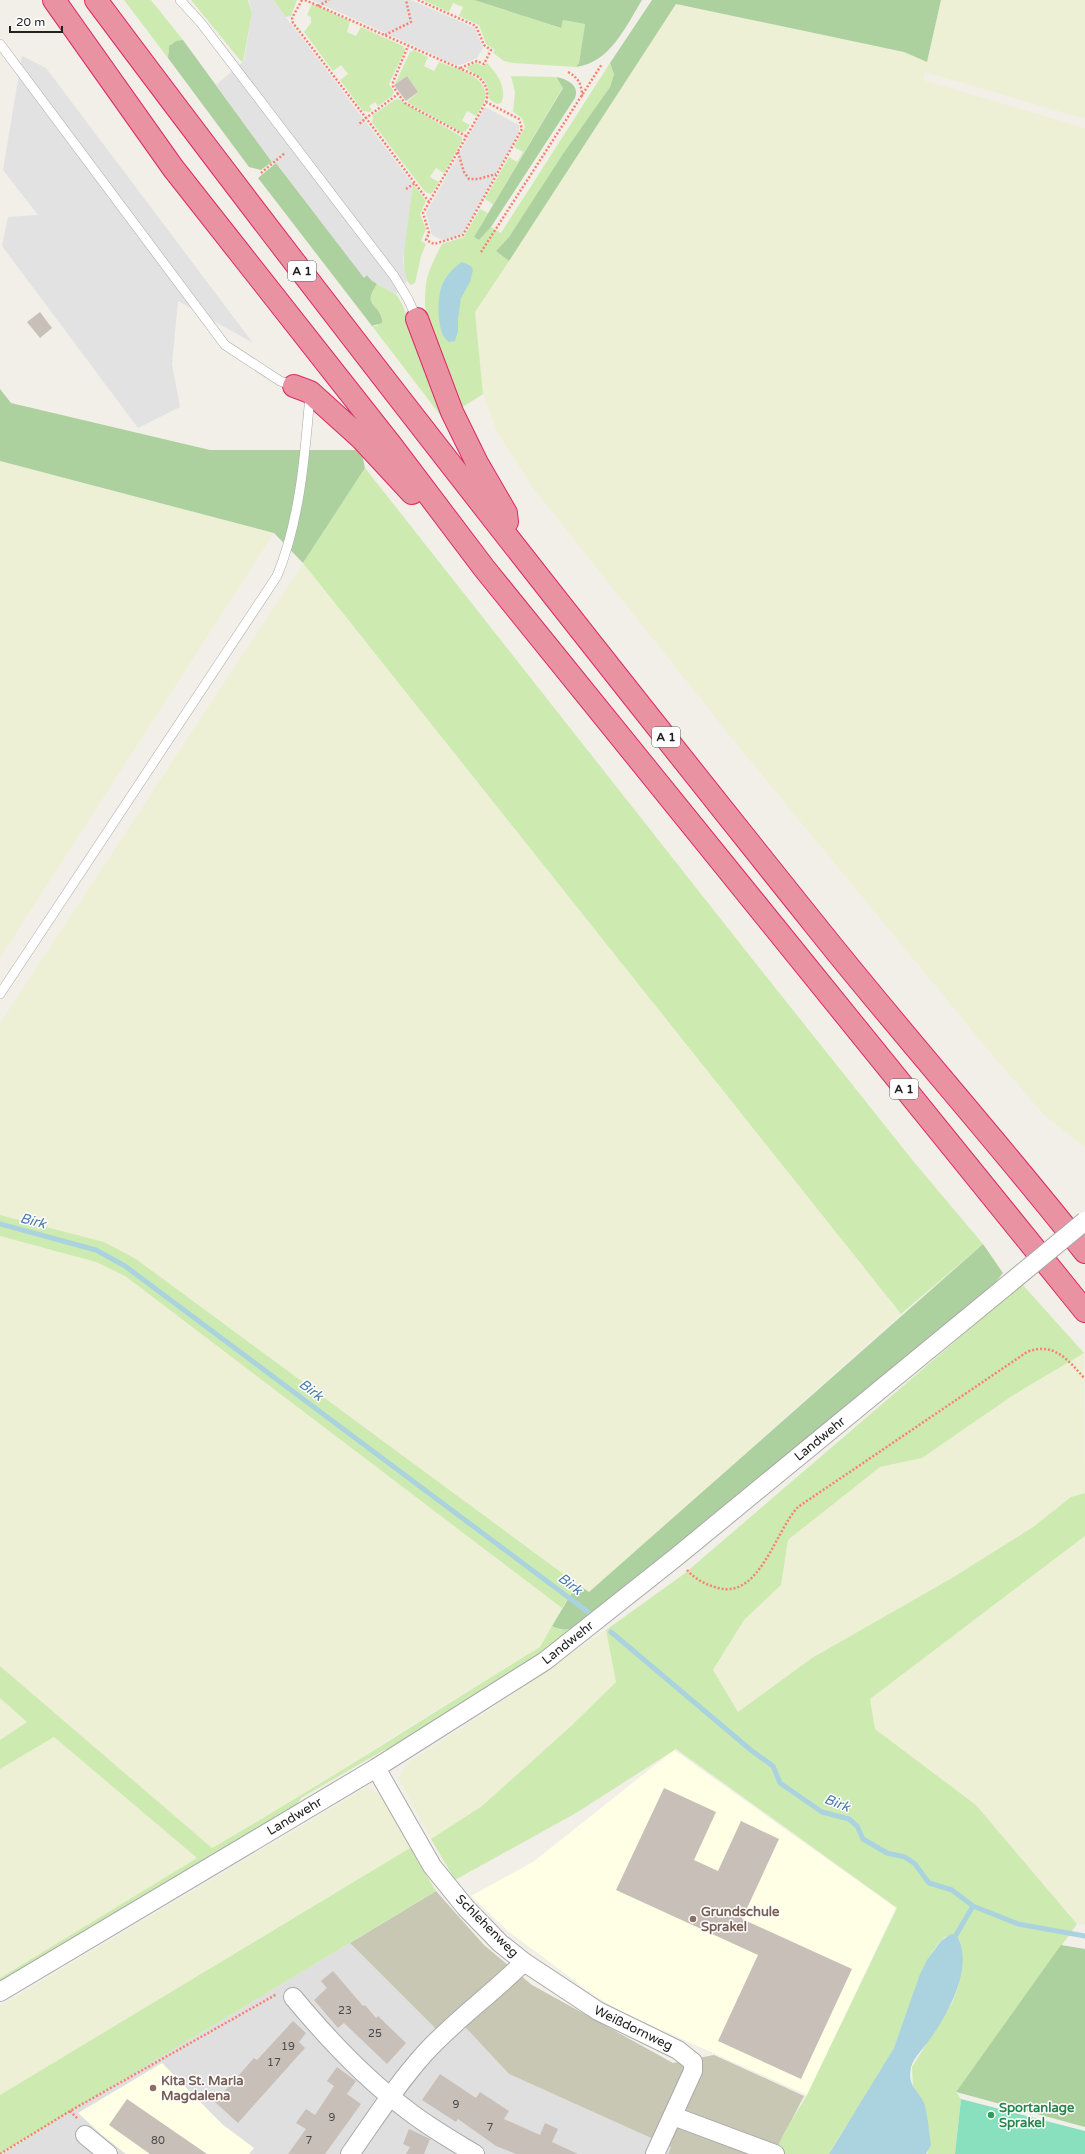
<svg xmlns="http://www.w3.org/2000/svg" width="1085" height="2154" font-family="'Varela Round',sans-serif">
<rect width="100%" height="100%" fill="#f2efe9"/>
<path fill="#e0dfdf" d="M350,1943L436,2029L452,2013L509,2074L671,2147L668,2154H3L70,2111Z"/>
<path fill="#ffffe5" d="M674,1750L896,1908L807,2095L624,2013L595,1996L508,1931L471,1896L533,1862Z
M162,2063L222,2124L254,2148L249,2154H126L102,2135L78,2113Z"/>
<path fill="#c7c7b4" d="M436,1891L484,1945L532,1985L673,2063L714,2055L804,2096L774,2154H668L671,2147L509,2074L452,2013L436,2029L350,1943Z"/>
<path fill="#eef0d5" d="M941,0H1085V119L925,72L923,80L1085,128V1148L1043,1114L998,1062L738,746L533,488L497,432L483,394L475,312L676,4L904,52L927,62Z
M0,461L274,533L0,958Z
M303,563L901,1314L589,1593L136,1259L104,1242L0,1215V1023Z
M0,1236L96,1262L125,1276L562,1608L540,1647L394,1736L294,1801L212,1848L0,1666Z
M1084,1353L1085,1493L1071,1497L1033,1527L952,1578L812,1658L738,1712L713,1670L744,1620L781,1585L788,1540L880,1467L922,1458L1012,1396Z
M1085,1536V1925L1077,1924L976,1805L875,1729L870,1699Z
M606,1630L617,1682L570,1727L482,1806L431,1839L398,1778L409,1762L497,1705Z
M0,1698L27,1722L0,1740Z
M54,1737L197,1858L0,1978V1769Z
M367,1787L381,1796L410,1848L0,2095V2006Z"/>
<path fill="#cdebb0" d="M124,0H151L183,40L172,43L168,51V58Z
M191,0H248L252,13L243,62L240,60Z
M273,0H297L291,16L286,17Z
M423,0H474L560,28L563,20L585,24L579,63L576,67L513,63L504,61L493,53L495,50L486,44L479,25L459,16L463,7L453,3L449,12Z
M312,4L350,21L347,32L356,36L361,27L403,46L405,50L389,84L394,92L392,96L378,106L375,102L369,106L372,110L370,112L363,111L340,80L348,74L341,65L333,71L304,32L311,23V17L307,15Z
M414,50L428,57L424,66L434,71L439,62C454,68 490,76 485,99C484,105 479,110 476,116L467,111L462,121L470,125L466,131L461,132L407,102L418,92L407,76L395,84L410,52Z
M476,63L483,66L487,63C497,73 508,89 501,103L497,104L489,99C488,78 483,79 467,69V67Z
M610,63L614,74L610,87L509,237L496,251L509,261L475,312L483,394L458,410C442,370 420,328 426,284C428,270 436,256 442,244L464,237L480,209L488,213L493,204L485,199L509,157L517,162L523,152L514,147L525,127L522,118L513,112L515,92L511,76L555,77L563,87L474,237L479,240L491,227L501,233Z
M398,99L462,137V141L444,173L436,168L430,177L439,182L431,194L425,192L372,122L373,115L394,100Z
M413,184L426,201L420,214L426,229L421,241L426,244L421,256L415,283L411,285C395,274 411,203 413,184Z
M377,284L396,294L402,304L435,388L444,420L372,326H377L382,319C378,302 362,307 377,284Z
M365,468L757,965L914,1162L983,1244L901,1314L303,563Z
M0,1215L104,1242L136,1259L577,1584L562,1608L125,1276L96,1262L0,1236Z
M1022,1284L1084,1353L1012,1396L922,1458L880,1467L788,1540L781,1585L744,1620L713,1670L738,1712L812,1658L952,1578L1033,1527L1071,1497L1085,1493V1536L870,1699L875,1729L976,1805L1077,1924L956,2092L961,2099L955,2154H926L928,2153L920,2097L913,2088L912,2067L952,2003L957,1990L960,1975L946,1936C914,1966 913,2010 894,2048C876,2085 849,2118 829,2154H774L784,2133L807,2095L897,1908L676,1749L576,1813L455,1880L431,1839L482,1806L570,1727L616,1682L606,1630L684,1574Z
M552,1626L560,1630H570L558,1644L390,1749L384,1750L301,1798L295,1808L0,1986V1978L197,1858L54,1737L0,1769V1740L27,1722L0,1698V1666L212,1848C323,1784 431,1714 540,1647Z
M410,1848L436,1891L0,2154V2095Z"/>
<path fill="#add19e" d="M474,0H642C626,26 610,63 576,67L579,63L585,24L563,20L561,28Z
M652,0H941L927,62L904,52L676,4L509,261L496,251L509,237L563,154L610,87L614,74L610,63Z
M183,40L272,162L261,170L249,167L168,58L169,46L176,41Z
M556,77C567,79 580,85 575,98L491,227L479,240L474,237L563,88Z
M276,163L364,277L367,275L377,284C362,307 378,302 382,319V323L372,326L258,178Z
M0,389L11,403L210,450H361L365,468L303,563L274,533L0,461Z
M983,1244L1003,1273L987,1293L583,1625C571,1630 563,1632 552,1626L577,1584L589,1592Z
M1061,1945L1085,1949V2127L956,2092Z"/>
<path fill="#88e0be" d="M961,2099L1085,2131V2154H955Z"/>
<path fill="#e2e2e2" d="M249,0H273L413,184L403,261L407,281L396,294L372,281L367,275L364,278L276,163L272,162L216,85L244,61L252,13Z
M312,0H411L475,28L483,48L477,58L460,65H456Z
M22,56L46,68L253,343L178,301L172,364L180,407L138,428L2,246L8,217L38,215L3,170Z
M485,107L519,125V132L462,235L442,240L432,235L426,213Z"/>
<path fill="#aad3df" d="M462,262L471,266L473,270L470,282L461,298L458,319V331L455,341L449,342C436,335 437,298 442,285C446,276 454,267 462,262Z
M951,1934L956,1935C976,1964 947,2016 930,2039C924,2048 914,2057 911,2067C907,2088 918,2089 924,2103C928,2116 929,2132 931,2145L926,2154H829L894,2048L920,1974L927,1960L941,1941Z"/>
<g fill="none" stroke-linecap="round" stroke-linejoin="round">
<path stroke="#aad3df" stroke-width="5" d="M0,1224L96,1250L125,1266L588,1612
M611,1632L752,1751L773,1766L780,1783L822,1812L849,1819L857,1826L863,1839L887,1853L905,1857L915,1864L929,1883L952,1890L973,1906L1018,1924L1085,1936
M956,1935L973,1906"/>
</g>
<path fill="#c7bfb8" d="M407,76L418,92L406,101L394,85Z
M40,312L52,328L40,338L27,322Z
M664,1788L716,1812L694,1860L718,1871L741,1821L779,1839L742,1919L852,1969L801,2079L718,2041L758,1955L616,1890Z
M333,1971L363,2006L365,2005L376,2018L378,2016L406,2043L387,2064L344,2023L338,2028L314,2000L327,1988L321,1981Z
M293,2021L306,2033L299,2042L305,2048L238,2123L215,2102L254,2058L257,2060Z
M337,2067L356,2081L347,2094L361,2104L325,2154H288L306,2129L296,2123L306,2109L315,2115L334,2086L327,2081Z
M440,2074L476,2098L480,2092L509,2111L504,2119L540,2135L545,2123L558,2129L552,2142L578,2154H516L496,2146L458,2119L456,2122L422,2100Z
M127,2099L207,2154H150L109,2125Z
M409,2129L430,2139L424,2154H406L410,2147L403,2144Z"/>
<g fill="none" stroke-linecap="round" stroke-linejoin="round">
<defs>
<path id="lane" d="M180,0L201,23L394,276L408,299L417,319
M0,44L225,345L280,381L294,386
M0,994L277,576C300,521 305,454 310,395"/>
<g id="street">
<path id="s1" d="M524,1962L598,2011L678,2050L693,2062V2071L655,2154"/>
<path id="s2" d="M0,1992L376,1768L545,1661L675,1558L1005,1287"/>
<path d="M293,1997C327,2038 363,2077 406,2109C427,2126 452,2140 475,2154"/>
<path d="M673,2116L775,2154"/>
<path d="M85,2135L108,2154"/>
<path d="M350,2154C374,2120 397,2084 425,2053C455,2020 492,1994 524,1962L500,1943L466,1908L432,1866L376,1768"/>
</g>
<path id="highway" d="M54,0L173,168L391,445L484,568L1085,1311
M96,0C331,315 574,624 819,930C906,1039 999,1143 1085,1252
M417,319L452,412L477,463L506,513L507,522
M294,386L310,392L361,438L412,493"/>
</defs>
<use href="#lane" stroke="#a9a9a9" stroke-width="10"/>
<use href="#street" stroke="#a9a9a9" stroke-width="20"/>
<use href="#highway" stroke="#dc2a67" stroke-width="24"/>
<path stroke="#fa8072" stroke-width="2.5" stroke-dasharray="2 2" stroke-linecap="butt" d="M302,0L292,18L293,23L366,118L358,125
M305,0L477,76C486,83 489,91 486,102L423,213L429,233L426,240L434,244L463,235L522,129L519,119L486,102
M418,0L476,26L484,45L491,50L484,64L477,61L460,68
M318,6L329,0
M385,35L411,22L406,0
M568,72C579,78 582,85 582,98
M398,94L393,86V82L408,46
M458,152L464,172L469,179H478L496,174
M261,173L285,153
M406,189L415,183
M429,202L366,118L398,94L405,103L466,136
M481,252L602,64
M687,1570C695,1579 706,1585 718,1588C760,1599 775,1531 798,1507L1027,1352C1054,1341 1069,1361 1085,1379
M70,2111L78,2119
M0,2154L70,2111L277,1994"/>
<use href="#lane" stroke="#fff" stroke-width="9"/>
<use href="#street" stroke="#fff" stroke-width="18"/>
<use href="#highway" stroke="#e892a2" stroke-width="22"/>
<defs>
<path id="street-bridge" d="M1005,1287L1085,1221"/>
</defs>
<use href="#street-bridge" stroke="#a9a9a9" stroke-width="20" stroke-linecap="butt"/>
<use href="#street-bridge" stroke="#fff" stroke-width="18"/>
</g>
<g fill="#8d6e63" stroke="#fff" stroke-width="1.5">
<circle cx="693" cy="1919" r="4"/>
<circle cx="153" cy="2088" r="4"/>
</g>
<circle fill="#2e9e5b" stroke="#fff" stroke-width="1.5" cx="991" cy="2115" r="4"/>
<g text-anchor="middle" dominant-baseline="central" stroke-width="3" stroke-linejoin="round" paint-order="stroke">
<g font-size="11" fill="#4b4948">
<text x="345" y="2010">23</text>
<text x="375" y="2033">25</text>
<text x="288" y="2046">19</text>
<text x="274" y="2062">17</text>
<text x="456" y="2104">9</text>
<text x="332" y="2117">9</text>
<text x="490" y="2127">7</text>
<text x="158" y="2140">80</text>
<text x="309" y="2140">7</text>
</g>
<g fill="#fff" stroke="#646464" stroke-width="1">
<rect x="288" y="261" width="28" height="20" rx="3"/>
<rect x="652" y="727" width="28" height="20" rx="3"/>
<rect x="890" y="1079" width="28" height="20" rx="3"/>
</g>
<g font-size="12" font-weight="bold" fill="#222">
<text x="302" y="271">A 1</text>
<text x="666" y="737">A 1</text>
<text x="904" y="1089">A 1</text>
</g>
<g font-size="13" fill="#222" stroke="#fff">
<text stroke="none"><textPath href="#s2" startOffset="991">Landwehr</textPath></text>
<text stroke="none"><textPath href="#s2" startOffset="667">Landwehr</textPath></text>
<text stroke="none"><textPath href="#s2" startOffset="343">Landwehr</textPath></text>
<text transform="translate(487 1926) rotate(45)">Schlehenweg</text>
<text stroke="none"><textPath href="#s1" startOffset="128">Weißdornweg</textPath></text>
</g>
<g font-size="13" font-weight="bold" fill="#785e54" stroke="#fff" text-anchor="start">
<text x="701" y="1912">Grundschule<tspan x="701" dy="15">Sprakel</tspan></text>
<text x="161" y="2081">Kita St. Maria<tspan x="161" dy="15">Magdalena</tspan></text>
</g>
<g font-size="13" font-weight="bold" fill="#27864d" stroke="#fff" text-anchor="start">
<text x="999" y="2108">Sportanlage<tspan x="999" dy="15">Sprakel</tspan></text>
</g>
<g font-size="14" font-style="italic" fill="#4a7aab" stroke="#fff">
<text transform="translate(33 1221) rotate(15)">Birk</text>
<text transform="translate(311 1390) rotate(37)">Birk</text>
<text transform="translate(570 1584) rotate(37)">Birk</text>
<text transform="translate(837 1803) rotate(21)">Birk</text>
</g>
</g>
<path d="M10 26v6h52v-6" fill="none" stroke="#222222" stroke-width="2"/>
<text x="16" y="26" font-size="12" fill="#222222" stroke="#ffffff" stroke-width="3" paint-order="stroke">20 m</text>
</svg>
